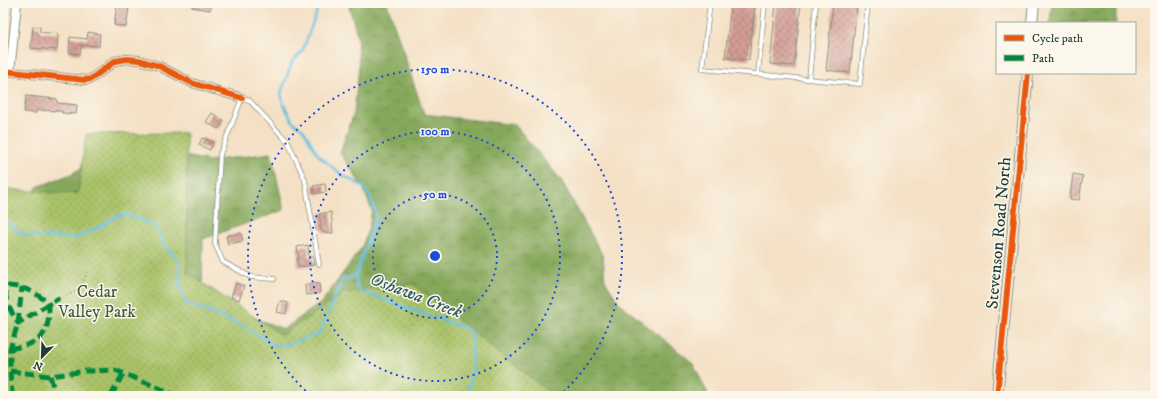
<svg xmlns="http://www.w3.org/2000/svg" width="1158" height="399" font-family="'IM FELL DW Pica',serif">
<defs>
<pattern id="forest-crowns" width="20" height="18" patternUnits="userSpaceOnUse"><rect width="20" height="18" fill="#86a85c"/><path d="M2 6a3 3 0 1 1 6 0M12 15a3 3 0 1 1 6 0" fill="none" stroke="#6d8a4d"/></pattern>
<pattern id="park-dots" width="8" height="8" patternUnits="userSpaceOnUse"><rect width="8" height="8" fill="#a9c267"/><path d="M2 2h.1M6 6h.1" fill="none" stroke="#899f56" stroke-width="1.8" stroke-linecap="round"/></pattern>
<pattern id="building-cross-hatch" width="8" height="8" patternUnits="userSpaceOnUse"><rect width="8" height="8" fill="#d49e96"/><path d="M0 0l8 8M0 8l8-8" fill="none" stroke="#ab827b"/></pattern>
</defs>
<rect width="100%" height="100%" fill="#fbf7ec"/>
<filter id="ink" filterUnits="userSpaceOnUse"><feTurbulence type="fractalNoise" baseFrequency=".025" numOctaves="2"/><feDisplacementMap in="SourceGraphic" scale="8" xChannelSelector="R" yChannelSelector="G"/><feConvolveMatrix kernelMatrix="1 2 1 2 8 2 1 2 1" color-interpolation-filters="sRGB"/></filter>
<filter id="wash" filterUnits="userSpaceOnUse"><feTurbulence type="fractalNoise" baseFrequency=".012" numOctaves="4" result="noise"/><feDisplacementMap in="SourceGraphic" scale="16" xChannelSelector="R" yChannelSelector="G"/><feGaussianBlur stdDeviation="0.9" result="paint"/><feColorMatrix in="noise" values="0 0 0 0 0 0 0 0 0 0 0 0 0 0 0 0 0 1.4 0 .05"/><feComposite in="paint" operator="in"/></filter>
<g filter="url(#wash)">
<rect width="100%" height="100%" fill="#f4e0c4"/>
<path fill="url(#forest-crowns)" stroke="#527248" d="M348,3H387L424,114L515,125L561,180L603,256L605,281L619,303L693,363L709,396H185L10,233L37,187L69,175L98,158L136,146L209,161L271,153L284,210L203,239L202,299L284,329L322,302L362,247L369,227L372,210L363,188L340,152L354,113L359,66L357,34Z
M1052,3H1134L1116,5V23H1050Z"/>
<path fill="url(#park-dots)" stroke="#64804e" d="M186,133L187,273L282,335L323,308L344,293L413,284L554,396H3V189L78,194L86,134Z"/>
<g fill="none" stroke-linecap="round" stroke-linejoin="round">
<path stroke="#63bfe1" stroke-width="2.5" d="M320,3L302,52L292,62L281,93L283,103L293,122L303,129L318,155L342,175L361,185L370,196L376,213L375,220L356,275L357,287L362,292L462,327L472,333V373L467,396
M3,217L17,231L25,235L46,237L76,238L105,224L113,218L125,214L156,226L164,246L175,256L181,268L178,280L186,303L239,324L275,345H287L320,333L342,280L356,275"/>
</g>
<g id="blocks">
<path fill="url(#building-cross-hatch)" d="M192,3H211L210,10L192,7Z
M731,3H755L749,60L725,58Z
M776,3H801L794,66L770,64Z
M833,3H857L850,73L826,70Z
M117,5L129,7L126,27L114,25Z
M33,26L40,27V32L58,34L57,50L31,48Z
M88,32L100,34L99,46L81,45L80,54L69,53L70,37L87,39Z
M26,96L57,99V103L77,105L76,114L62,113V111L37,110L36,113L24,112Z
M212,113L224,120L218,129L206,122Z
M202,138L213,142L210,150L199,145Z
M1073,174L1083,176L1079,200L1070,199Z
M325,184L326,192L314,194L313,186Z
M331,212L333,233H324L319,226H321L319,214Z
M241,233L243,241L228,244L226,236Z
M308,245L309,257H313L314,265L298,267L297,258H299L297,247Z
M236,283L244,286L239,300L231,297Z
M319,283L320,293L306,295L305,285Z
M280,301L288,303L286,314L277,312Z"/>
</g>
</g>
<g filter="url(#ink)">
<use href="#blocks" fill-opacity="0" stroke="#8a8e7c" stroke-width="1"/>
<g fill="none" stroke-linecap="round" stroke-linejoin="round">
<defs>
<path id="service" d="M710,3L702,69L860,84L868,3
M758,74L765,3
M809,79L816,3
M274,279L251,277L223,262L215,244L220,154L232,124L242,98L249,100L288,142L305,180L319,264"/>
<path id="minor" d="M3,71L85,80L91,79L115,61L127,59L139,60L159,66L192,83L242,98
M10,72L17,3"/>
<path id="tertiary" d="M1032,23L1034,3
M997,396L1028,73"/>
</defs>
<use href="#service" stroke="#8a8e7c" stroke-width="5.5"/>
<use href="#minor" stroke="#8a8e7c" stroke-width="10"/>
<use href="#tertiary" stroke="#8a8e7c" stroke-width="12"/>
<path stroke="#8a8e7c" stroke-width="1.5" stroke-dasharray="1 3" stroke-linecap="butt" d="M59,298C77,291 81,292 87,272"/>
<use href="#service" stroke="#fff" stroke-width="4"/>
<use href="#minor" stroke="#fff" stroke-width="8"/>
<use href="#tertiary" stroke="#fff" stroke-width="10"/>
<path stroke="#00873e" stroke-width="5" stroke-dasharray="10 5" stroke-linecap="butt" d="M10,349C18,347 27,346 34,342C49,335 49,318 49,304C37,293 26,287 9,286C0,297 12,312 18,323L59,298
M10,371L50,376L86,371L115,370L171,393L173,396
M50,376L56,396
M10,396L12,393L10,371V349L18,323L22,287
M111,396L123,374"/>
<defs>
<path id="cycleway" d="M3,71L85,80L91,79L115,61L127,59L139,60L159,66L192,83L242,98
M997,396L1028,73"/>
</defs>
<use href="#cycleway" stroke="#fbf7ec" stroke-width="8"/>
<use href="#cycleway" stroke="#e8590c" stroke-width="6"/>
</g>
</g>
<g fill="none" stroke="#1d4ed8" stroke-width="2" stroke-dasharray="2 4">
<circle cx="435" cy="256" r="62"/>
<circle cx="435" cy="256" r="125"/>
<path d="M310 395A187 187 0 1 1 560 395"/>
</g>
<g text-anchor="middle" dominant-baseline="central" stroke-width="3" stroke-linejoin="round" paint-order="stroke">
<g font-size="17" fill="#1f3d34" stroke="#fbf7ec">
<text transform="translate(999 233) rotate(-85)">Stevenson Road North</text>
</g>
<g font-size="17" fill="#425e41" stroke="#fbf7ec">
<text x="97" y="292">Cedar<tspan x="97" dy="20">Valley Park</tspan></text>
</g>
<g font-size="18" font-style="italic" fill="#305e5f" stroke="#fbf7ec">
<text transform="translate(416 296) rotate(21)">Oshawa Creek</text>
</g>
</g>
<circle cx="435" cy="256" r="6" fill="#1d4ed8" stroke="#fbf7ec" stroke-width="2"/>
<g font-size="12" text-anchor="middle" font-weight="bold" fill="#1d4ed8" stroke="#fbf7ec" stroke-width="3" stroke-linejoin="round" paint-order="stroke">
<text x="435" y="73">150 m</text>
<text x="435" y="135">100 m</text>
<text x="435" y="198">50 m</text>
</g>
<rect width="1158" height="399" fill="none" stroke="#fbf7ec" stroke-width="16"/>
<rect x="996" y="22" width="140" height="52" fill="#fbf7ec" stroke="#a3ada2"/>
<rect x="1004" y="35" width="20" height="6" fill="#e8590c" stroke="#a3ada2"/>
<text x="1032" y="42" font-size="12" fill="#1f3d34">Cycle path</text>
<rect x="1004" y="55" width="20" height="6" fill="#00873e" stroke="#a3ada2"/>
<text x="1032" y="62" font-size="12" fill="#1f3d34">Path</text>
<g transform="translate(42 357) rotate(203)" stroke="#fbf7ec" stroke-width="3" paint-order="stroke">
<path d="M0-3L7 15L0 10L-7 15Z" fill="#1f3d34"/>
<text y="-6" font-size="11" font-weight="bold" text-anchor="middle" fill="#1f3d34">N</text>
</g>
</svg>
